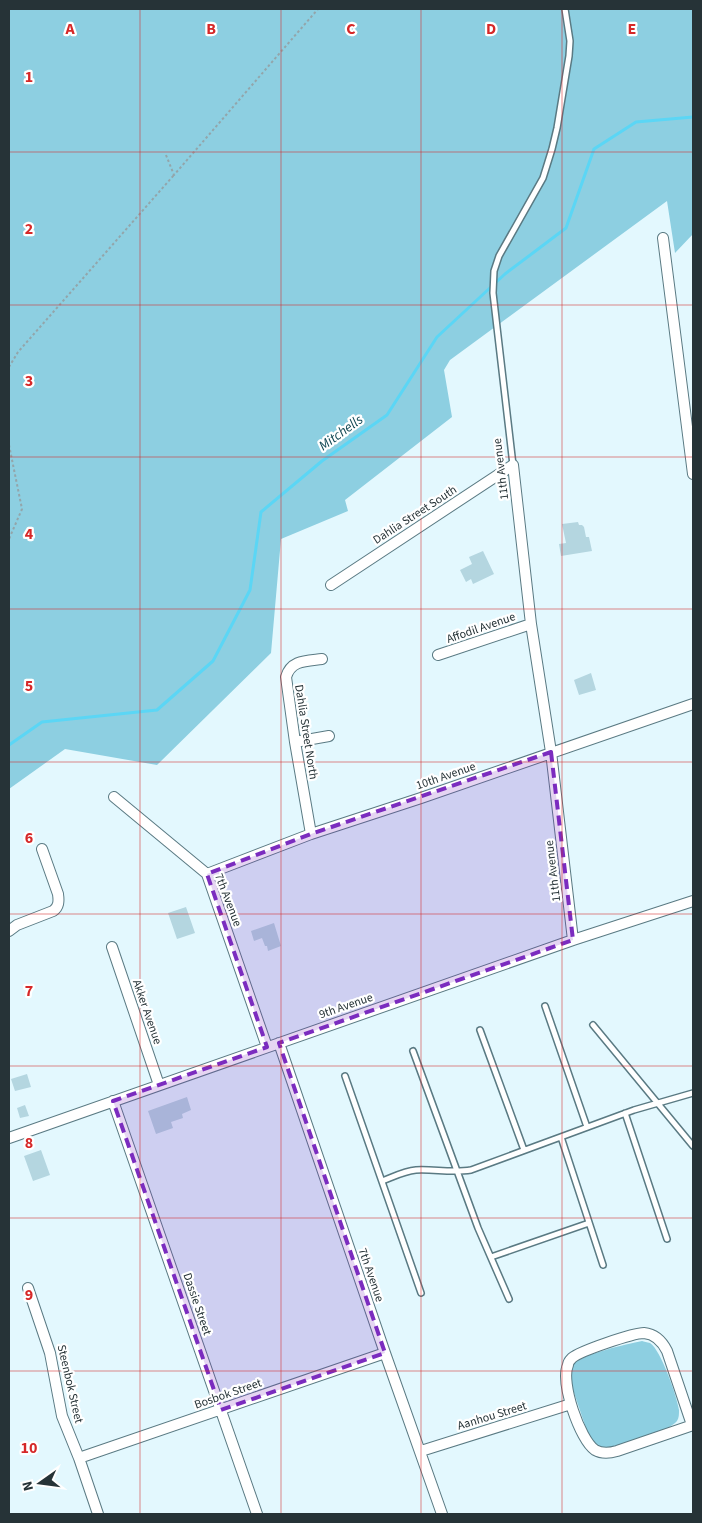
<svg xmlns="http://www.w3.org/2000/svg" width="702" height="1523" font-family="'Source Sans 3',sans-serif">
<rect width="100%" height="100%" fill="#e3f8fe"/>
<path fill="#8dcfe1" d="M9,9H693V234L675,253L667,201L450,360L444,370L452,417L345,500L348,511L281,539L271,653L157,765L65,749L9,789Z
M642,1341C644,1342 647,1342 650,1343C661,1350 677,1397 679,1410C679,1414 679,1418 677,1421C669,1432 623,1443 608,1448C598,1448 595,1445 589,1437L570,1381L573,1364C584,1354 626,1344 642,1341Z"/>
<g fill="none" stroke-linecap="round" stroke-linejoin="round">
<path stroke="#5bd6f5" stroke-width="3" d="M9,745L42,722L157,710L213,661L250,590L261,512L322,461L387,415L437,337L505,274L566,228L594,149L636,122L693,117"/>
</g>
<path fill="#b4d6e0" d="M578,522L579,525H582L584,527L586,537H589L592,551L561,556L559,544L566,543L562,524Z
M483,551L494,574L473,584L471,579L466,582L460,570L472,564L469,557Z
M591,673L596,690L579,695L574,680Z
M186,907L195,933L177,939L168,913Z
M274,923L281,946L268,951L267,946H265L262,938L254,941L251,931Z
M27,1074L31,1087L15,1091L11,1079Z
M187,1097L191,1110L182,1114L183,1118L171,1122L173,1128L156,1134L148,1111Z
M25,1105L29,1116L20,1118L17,1108Z
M41,1150L50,1175L33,1181L24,1156Z"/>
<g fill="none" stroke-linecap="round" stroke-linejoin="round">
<defs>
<path id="lane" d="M513,465L493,293L494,271L499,256L543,178L552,149L557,128L569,56L570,41L565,9
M545,1006L587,1127
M593,1025L693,1146
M480,1030L524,1150
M413,1051L478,1228L509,1299
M345,1076L421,1293
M625,1113L667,1239
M561,1137L603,1265
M382,1181C393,1177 404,1171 416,1170C434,1169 452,1173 471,1170L634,1110L693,1093
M491,1257L589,1223"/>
<path id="street" d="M663,238L693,474
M331,585L513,465L531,624L551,752L573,940
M438,655L531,624
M295,742L329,736
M114,797L207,874L267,1047
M311,834L295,742L286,677C291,660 306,661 322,659
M207,874L311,834L421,798L693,704
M9,931L17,925L53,911C59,907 59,901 58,894L42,849
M112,947L159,1085
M279,1043L385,1353L442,1514
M113,1101L257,1514
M9,1138L573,940L693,901
M28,1288L50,1353L62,1416L79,1458L98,1514
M692,1425L667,1351C662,1341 655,1334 644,1333C633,1333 580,1351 572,1358C570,1360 568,1363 568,1365C560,1382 580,1440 595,1450C602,1454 610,1453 617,1451L693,1425
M421,1451L571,1404
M79,1458L385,1353"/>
</defs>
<use href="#lane" stroke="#5a7a83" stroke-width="8"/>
<use href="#street" stroke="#5a7a83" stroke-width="12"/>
<path stroke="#93a5aa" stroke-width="2" stroke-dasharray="2.5 2.5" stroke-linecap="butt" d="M166,155L174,175L318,9
M9,367L18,352L174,175
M9,445L22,509L9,539"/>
<use href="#lane" stroke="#fff" stroke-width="5"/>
<use href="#street" stroke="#fff" stroke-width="10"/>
</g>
<path fill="#7b2cbf" fill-opacity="0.2" stroke="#7b2cbf" stroke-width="4" stroke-dasharray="10 6" stroke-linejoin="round" d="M551,752L573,940L279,1043L385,1353L221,1410L113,1101L267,1047L207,874L311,834Z"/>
<path fill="none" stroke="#d62828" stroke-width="1" stroke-opacity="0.55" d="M140,9V1514M281,9V1514M421,9V1514M562,9V1514M9,152H693M9,305H693M9,457H693M9,609H693M9,762H693M9,914H693M9,1066H693M9,1218H693M9,1371H693"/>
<g text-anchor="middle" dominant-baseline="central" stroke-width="4.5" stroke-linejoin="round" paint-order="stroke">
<g font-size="12" fill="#263337" stroke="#fff">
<text transform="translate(501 469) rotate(-97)">11th Avenue</text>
<text transform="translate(415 515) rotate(-33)">Dahlia Street South</text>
<text transform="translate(481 628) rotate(-19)">Affodil Avenue</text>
<text transform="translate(306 732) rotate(81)">Dahlia Street North</text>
<text transform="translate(446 776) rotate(-19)">10th Avenue</text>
<text transform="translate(553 871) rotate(-97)">11th Avenue</text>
<text transform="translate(228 900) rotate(69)">7th Avenue</text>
<text transform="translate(346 1006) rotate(-19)">9th Avenue</text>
<text transform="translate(147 1012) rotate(71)">Akker Avenue</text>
<text transform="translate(371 1275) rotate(71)">7th Avenue</text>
<text transform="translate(197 1304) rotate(71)">Dassie Street</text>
<text transform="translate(70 1384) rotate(77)">Steenbok Street</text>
<text transform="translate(228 1394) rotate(-19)">Bosbok Street</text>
<text transform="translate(492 1416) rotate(-17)">Aanhou Street</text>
</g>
<g font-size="14" font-style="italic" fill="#104753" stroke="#fff">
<text transform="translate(341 433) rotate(-36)">Mitchells</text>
</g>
</g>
<g font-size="16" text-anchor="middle" font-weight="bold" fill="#d62828" stroke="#fff" stroke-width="4.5" stroke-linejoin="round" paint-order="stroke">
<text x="70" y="34">A</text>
<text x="211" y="34">B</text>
<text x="351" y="34">C</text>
<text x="491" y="34">D</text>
<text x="632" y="34">E</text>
<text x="29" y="82">1</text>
<text x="29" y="234">2</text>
<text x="29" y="386">3</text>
<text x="29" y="539">4</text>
<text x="29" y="691">5</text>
<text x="29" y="843">6</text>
<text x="29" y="996">7</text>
<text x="29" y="1148">8</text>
<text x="29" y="1300">9</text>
<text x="29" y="1453">10</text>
</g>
<rect width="702" height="1523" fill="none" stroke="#263337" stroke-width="20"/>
<g transform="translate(40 1483) rotate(256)" stroke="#ffffff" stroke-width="4" paint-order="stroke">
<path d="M0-4L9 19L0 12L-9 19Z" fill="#263337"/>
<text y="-8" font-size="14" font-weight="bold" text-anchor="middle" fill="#263337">N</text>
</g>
</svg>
